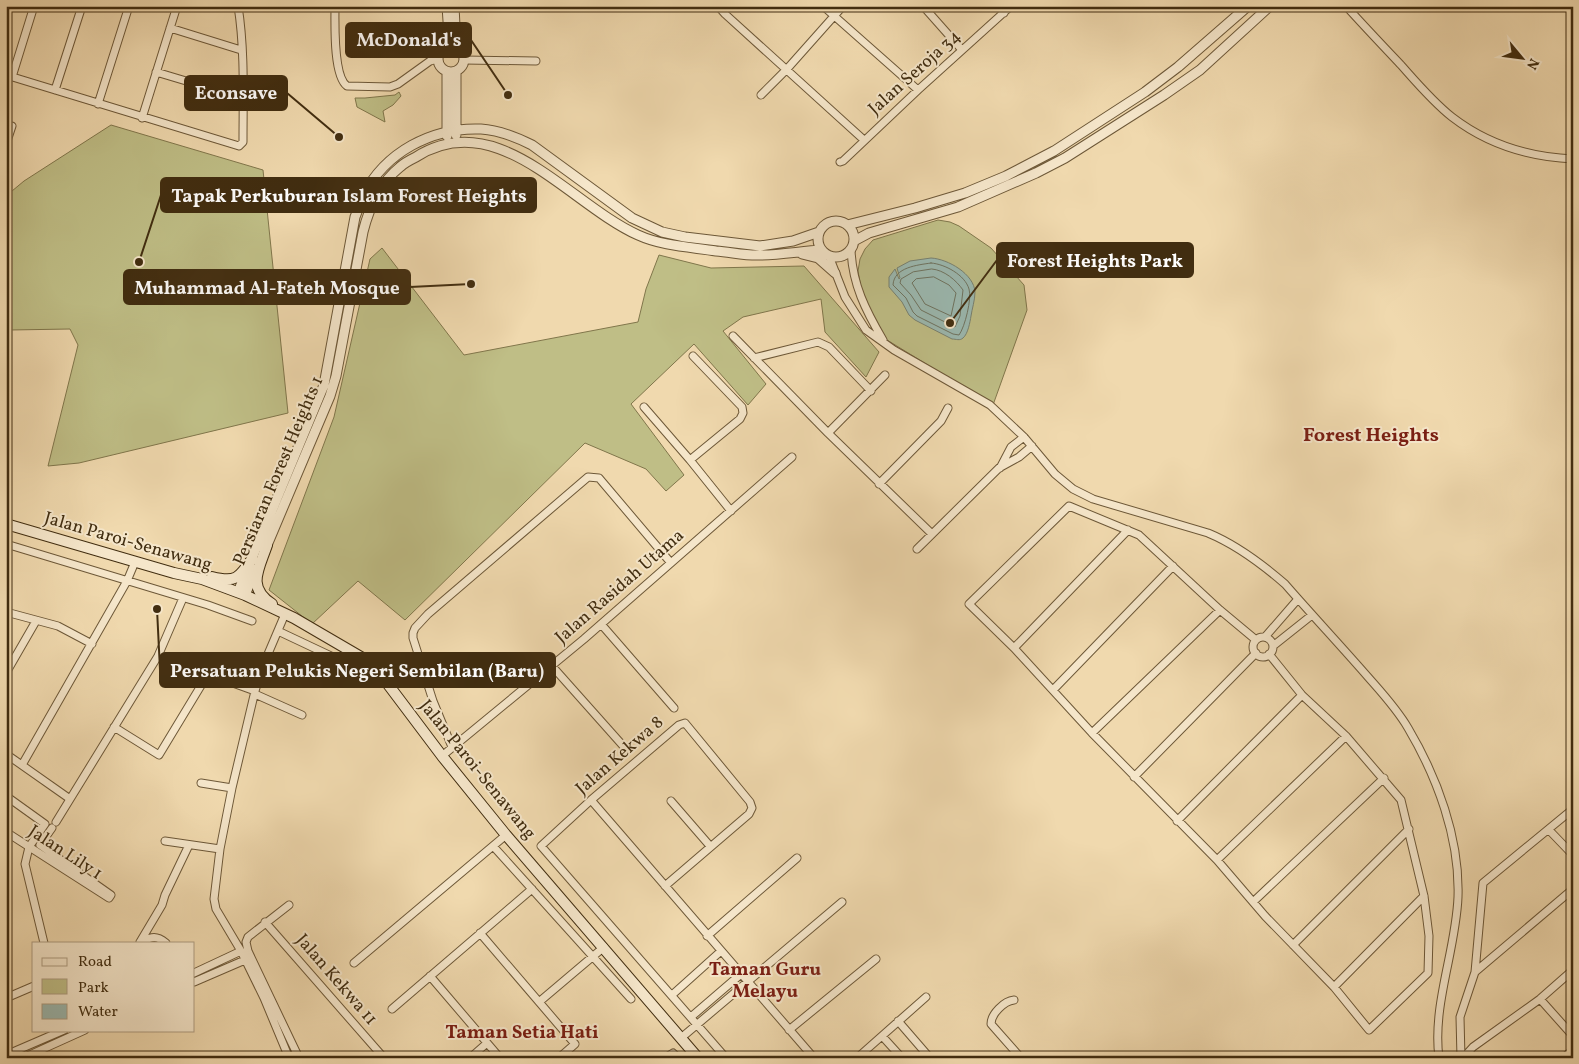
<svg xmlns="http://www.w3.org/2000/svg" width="1579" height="1064" font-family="Vollkorn,serif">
<rect width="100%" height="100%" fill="#f0d9ae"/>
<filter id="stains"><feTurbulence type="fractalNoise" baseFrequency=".004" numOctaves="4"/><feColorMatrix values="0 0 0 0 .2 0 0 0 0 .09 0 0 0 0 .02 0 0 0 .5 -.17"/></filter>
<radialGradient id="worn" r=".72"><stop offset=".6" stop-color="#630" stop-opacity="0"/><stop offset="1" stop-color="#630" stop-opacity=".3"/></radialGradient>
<path fill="#bfbe86" stroke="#80764b" d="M399,92L401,96L393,105L383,111L385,122L357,107L355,98H365L395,95Z
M111,125L263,170L288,413L79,463L48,466L78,345L70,329L10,330L6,328V196L24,181Z
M938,220L950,222L959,226L991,248L1024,285L1027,310L993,405L887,340L869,310L862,293L858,271L860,259L865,249L873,240Z
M382,248L464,355L638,322L646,289L659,255L711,268L804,266L879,352L866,377L825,332L821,299L743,317L723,331L766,384L748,405L694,344L631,404L684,475L666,491L646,469L585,443L405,620L358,581L312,624L269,590L334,417L370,259Z"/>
<path fill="#9bb9b1" stroke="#778171" d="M931,258C948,259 974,274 975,292C975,300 972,309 971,316C970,322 968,334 963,338C960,341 956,339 952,339L915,320L909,315L902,302L889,287V277L895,269L899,279L900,278L897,268L910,261Z"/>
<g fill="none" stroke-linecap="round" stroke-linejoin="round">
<path stroke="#6e7360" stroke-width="1" d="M931,263C945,264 965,275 969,289C972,298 965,327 959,335L953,334L917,316L913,312L906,298L893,285C894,267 918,265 931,263Z
M932,269C944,270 956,280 963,290L960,316L955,327L921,310L911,295L900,283L901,279L913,272Z
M934,277L949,285L956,293L951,316L925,304L912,283L916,279Z"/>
<defs>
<path id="minor" d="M335,6C335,23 333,76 347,86L390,87L398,84L430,61L438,59
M718,6L725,14L864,140
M823,6L918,90
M923,6L962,50
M997,6L1004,13
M1346,6C1364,26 1383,46 1401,65C1417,83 1433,102 1452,117C1487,144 1529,157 1573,159
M170,28L241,50
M464,60L536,61
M156,72L243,98
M6,75L239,146L243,142C243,97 245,50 238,6
M12,77L34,6
M55,90L82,6
M761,95L787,69L843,6
M98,104L129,6
M142,118L177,6
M6,144L12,126
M840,162L843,161L918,90L1011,6
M851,249C852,284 866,311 883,340
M829,256L845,297L866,330L894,350L990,405L1024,437L1055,474L1073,489L1093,499L1208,533C1237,545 1262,564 1285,584C1312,615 1341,646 1368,677C1382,693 1397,709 1408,728C1437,777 1460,838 1458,897C1456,950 1432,1005 1439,1058
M733,336L828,433L932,534
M754,358L818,342L829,347L871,391
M644,407L690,460L731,511
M828,433L885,375
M690,460L740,419L743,413L742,407L693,356
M1000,468L1011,447L1024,437
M879,484L941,421L948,408
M6,544L208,605L252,621
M917,549L999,468L1019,457L1032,446
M6,612L58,626L92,644
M285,614L262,668L255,691L232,788L220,849L214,899L216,909L241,951L264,998L289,1058
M601,624L674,708
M278,631L348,664
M1265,637L1298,599
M1253 647a10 10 0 1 1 20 0a10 10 0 1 1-20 0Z
M1256,640L1220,610L1139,535L1069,506L969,604L1014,648L1092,733L1217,860L1265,916L1334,987L1369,1030L1428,973L1429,936L1424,896L1401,800L1346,736L1302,695L1269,654
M1273,646L1312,615
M1014,648L1128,530
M158,656L255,691
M552,666L625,748
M6,673L36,621
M1053,690L1173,566
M255,694L302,715
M114,727L159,755L208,674
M1092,733L1220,610
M452,747L433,701L413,638V633L415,628L428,614L588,477L599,478L671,563
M6,754L70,799
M442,756L584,639L792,457
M22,765L127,581L135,562
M1134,777L1256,653
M201,783L232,788
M6,796L45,824L29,847L25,864L44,943
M591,800L814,1058
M671,801L710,846
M1177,821L1302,695
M56,822L158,656L183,598
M1549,830L1573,855
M6,832L109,898L111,895L40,845L52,828
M165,841L220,849
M493,846L631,999
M1217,860L1346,736
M665,886L749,814L752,808L750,802L685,723L679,725L591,800L541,846L726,1058
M1253,902L1384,778
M289,905L248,937L246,942L248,951L299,1058
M265,922L384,1058
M480,933L575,1044L559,1058
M707,936L797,858
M140,942L162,905L165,895L189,845
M140,942C152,937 156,935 166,943
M1293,945L1409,829
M354,963L506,835
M1475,972L1483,883L1573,809
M194,973L241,951
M430,976L500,1058
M194,982L245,960
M1334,987L1424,896
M672,995L721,951
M6,998L34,986
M1540,999L1573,1036
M1014,1000C1004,1001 991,1014 991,1024L1021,1058
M539,1002L604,947
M392,1009L532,889
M691,1017L741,974
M898,1021L930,1058
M789,1030L876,959
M882,1036L902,1058
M681,1038L842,902
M6,1055L64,1030
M23,1058L85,1030
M470,1058L487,1043
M665,1058L673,1053L678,1058
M857,1058L926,997
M1461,1058L1460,1017L1475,972L1573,889
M1463,1058L1473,1047L1540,999L1573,970
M1563,1058L1573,1050"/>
<path id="tertiary" d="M454,6L456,46
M438 59a13 13 0 1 1 26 0a13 13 0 1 1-26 0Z
M444,47L449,36L447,6
M447,72V136
M456,135V71
M818 239a18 18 0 1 1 36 0a18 18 0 1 1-36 0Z
M847,225L915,208L965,193L1006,176L1054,151L1145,92L1178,67L1248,6
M854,241L869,233L958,207L1036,173L1065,158L1164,95L1200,70L1270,6
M802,254L818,258L835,273
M265,550L330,396L336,376L363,232C369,208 380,183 400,167C404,163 410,160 416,157C498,105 569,204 638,235C662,246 690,247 716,251C731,252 746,256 761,255C781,255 802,251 822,250
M238,592L324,385L355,217C358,210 360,202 363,196C385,152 432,127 481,129C499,130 516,137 532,145L632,218L662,232L685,237L760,246L793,241L819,232
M245,595L256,569"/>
<path id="secondary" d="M6,524L174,573L202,579L245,595L294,618L366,660L384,679L442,756L506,835L698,1058
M267,545C259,569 246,587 272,604
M212,577C236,583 239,578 252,559"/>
</defs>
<use href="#minor" stroke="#6d5838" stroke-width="9"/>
<use href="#tertiary" stroke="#6d5838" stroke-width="11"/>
<use href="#secondary" stroke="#412d10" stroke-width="12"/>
<use href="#minor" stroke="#f5e6ca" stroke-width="7"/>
<use href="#tertiary" stroke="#f5e6ca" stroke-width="9"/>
<use href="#secondary" stroke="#f5e6ca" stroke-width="10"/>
</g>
<g text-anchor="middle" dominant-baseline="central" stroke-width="4" stroke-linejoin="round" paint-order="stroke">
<g font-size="18" fill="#412d10" stroke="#f5e6ca">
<text transform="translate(915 73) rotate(-42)">Jalan Seroja 34</text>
<text transform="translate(279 471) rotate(-67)">Persiaran Forest Heights 1</text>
<text transform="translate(128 542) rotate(16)">Jalan Paroi-Senawang</text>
<text transform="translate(620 587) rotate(-41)">Jalan Rasidah Utama</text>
<text transform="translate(620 756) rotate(-41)">Jalan Kekwa 8</text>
<text transform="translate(477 770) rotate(51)">Jalan Paroi-Senawang</text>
<text transform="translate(65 853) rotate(33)">Jalan Lily 1</text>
<text transform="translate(336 980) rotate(49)">Jalan Kekwa 11</text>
</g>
<g font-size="19" font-weight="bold" fill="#7a1f14" stroke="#f5e6ca">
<text x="765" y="970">Taman Guru<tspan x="765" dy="22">Melayu</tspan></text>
<text x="522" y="1033">Taman Setia Hati</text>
</g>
<g font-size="20" font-weight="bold" fill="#7a1f14" stroke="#f5e6ca">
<text x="1371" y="436">Forest Heights</text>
</g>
</g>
<path fill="none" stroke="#412d10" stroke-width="2" d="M508 95L471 40M339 137L287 93M139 262L161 195M950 323L997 260M471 284L410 287M157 609L160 670"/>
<g fill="#412d10" stroke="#f5e6ca" stroke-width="2">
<circle cx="508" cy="95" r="5"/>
<circle cx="339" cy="137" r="5"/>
<circle cx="139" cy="262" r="5"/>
<circle cx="950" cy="323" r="5"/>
<circle cx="471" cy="284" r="5"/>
<circle cx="157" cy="609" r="5"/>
</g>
<g fill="#412d10" stroke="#412d10" stroke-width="2">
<rect x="346" y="23" width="125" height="34" rx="5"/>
<rect x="185" y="76" width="102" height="34" rx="5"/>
<rect x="161" y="178" width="375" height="34" rx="5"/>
<rect x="997" y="243" width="196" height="34" rx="5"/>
<rect x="124" y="270" width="286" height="34" rx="5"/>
<rect x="160" y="653" width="395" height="34" rx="5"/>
</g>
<g font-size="19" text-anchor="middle" font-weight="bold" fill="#fff">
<text x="409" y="46">McDonald's</text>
<text x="236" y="99">Econsave</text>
<text x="349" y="202">Tapak Perkuburan Islam Forest Heights</text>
<text x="1095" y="267">Forest Heights Park</text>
<text x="267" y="294">Muhammad Al-Fateh Mosque</text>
<text x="357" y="677">Persatuan Pelukis Negeri Sembilan (Baru)</text>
</g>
<rect width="1579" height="1064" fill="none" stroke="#f0d9ae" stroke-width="25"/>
<rect x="8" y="8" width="1564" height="1049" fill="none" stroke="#412d10" stroke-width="2.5"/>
<rect x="12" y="12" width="1554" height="1039" fill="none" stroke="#412d10"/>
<rect x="32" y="942" width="162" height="90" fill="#f5e6ca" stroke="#ad9c80"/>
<rect x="42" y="958" width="25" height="8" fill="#f5e6ca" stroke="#ad9c80"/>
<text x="78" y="966" font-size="15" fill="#412d10">Road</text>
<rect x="42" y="979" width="25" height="15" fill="#bfbe86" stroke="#ad9c80"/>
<text x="78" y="992" font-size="15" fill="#412d10">Park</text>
<rect x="42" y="1004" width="25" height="15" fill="#9bb9b1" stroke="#ad9c80"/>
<text x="78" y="1016" font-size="15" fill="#412d10">Water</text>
<g transform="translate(1522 58) rotate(119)" stroke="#f5e6ca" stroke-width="4" paint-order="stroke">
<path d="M0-4L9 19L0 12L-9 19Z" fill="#412d10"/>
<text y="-8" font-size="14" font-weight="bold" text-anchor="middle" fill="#412d10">N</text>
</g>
<rect width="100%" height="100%" filter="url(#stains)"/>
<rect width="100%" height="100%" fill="url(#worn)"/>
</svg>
